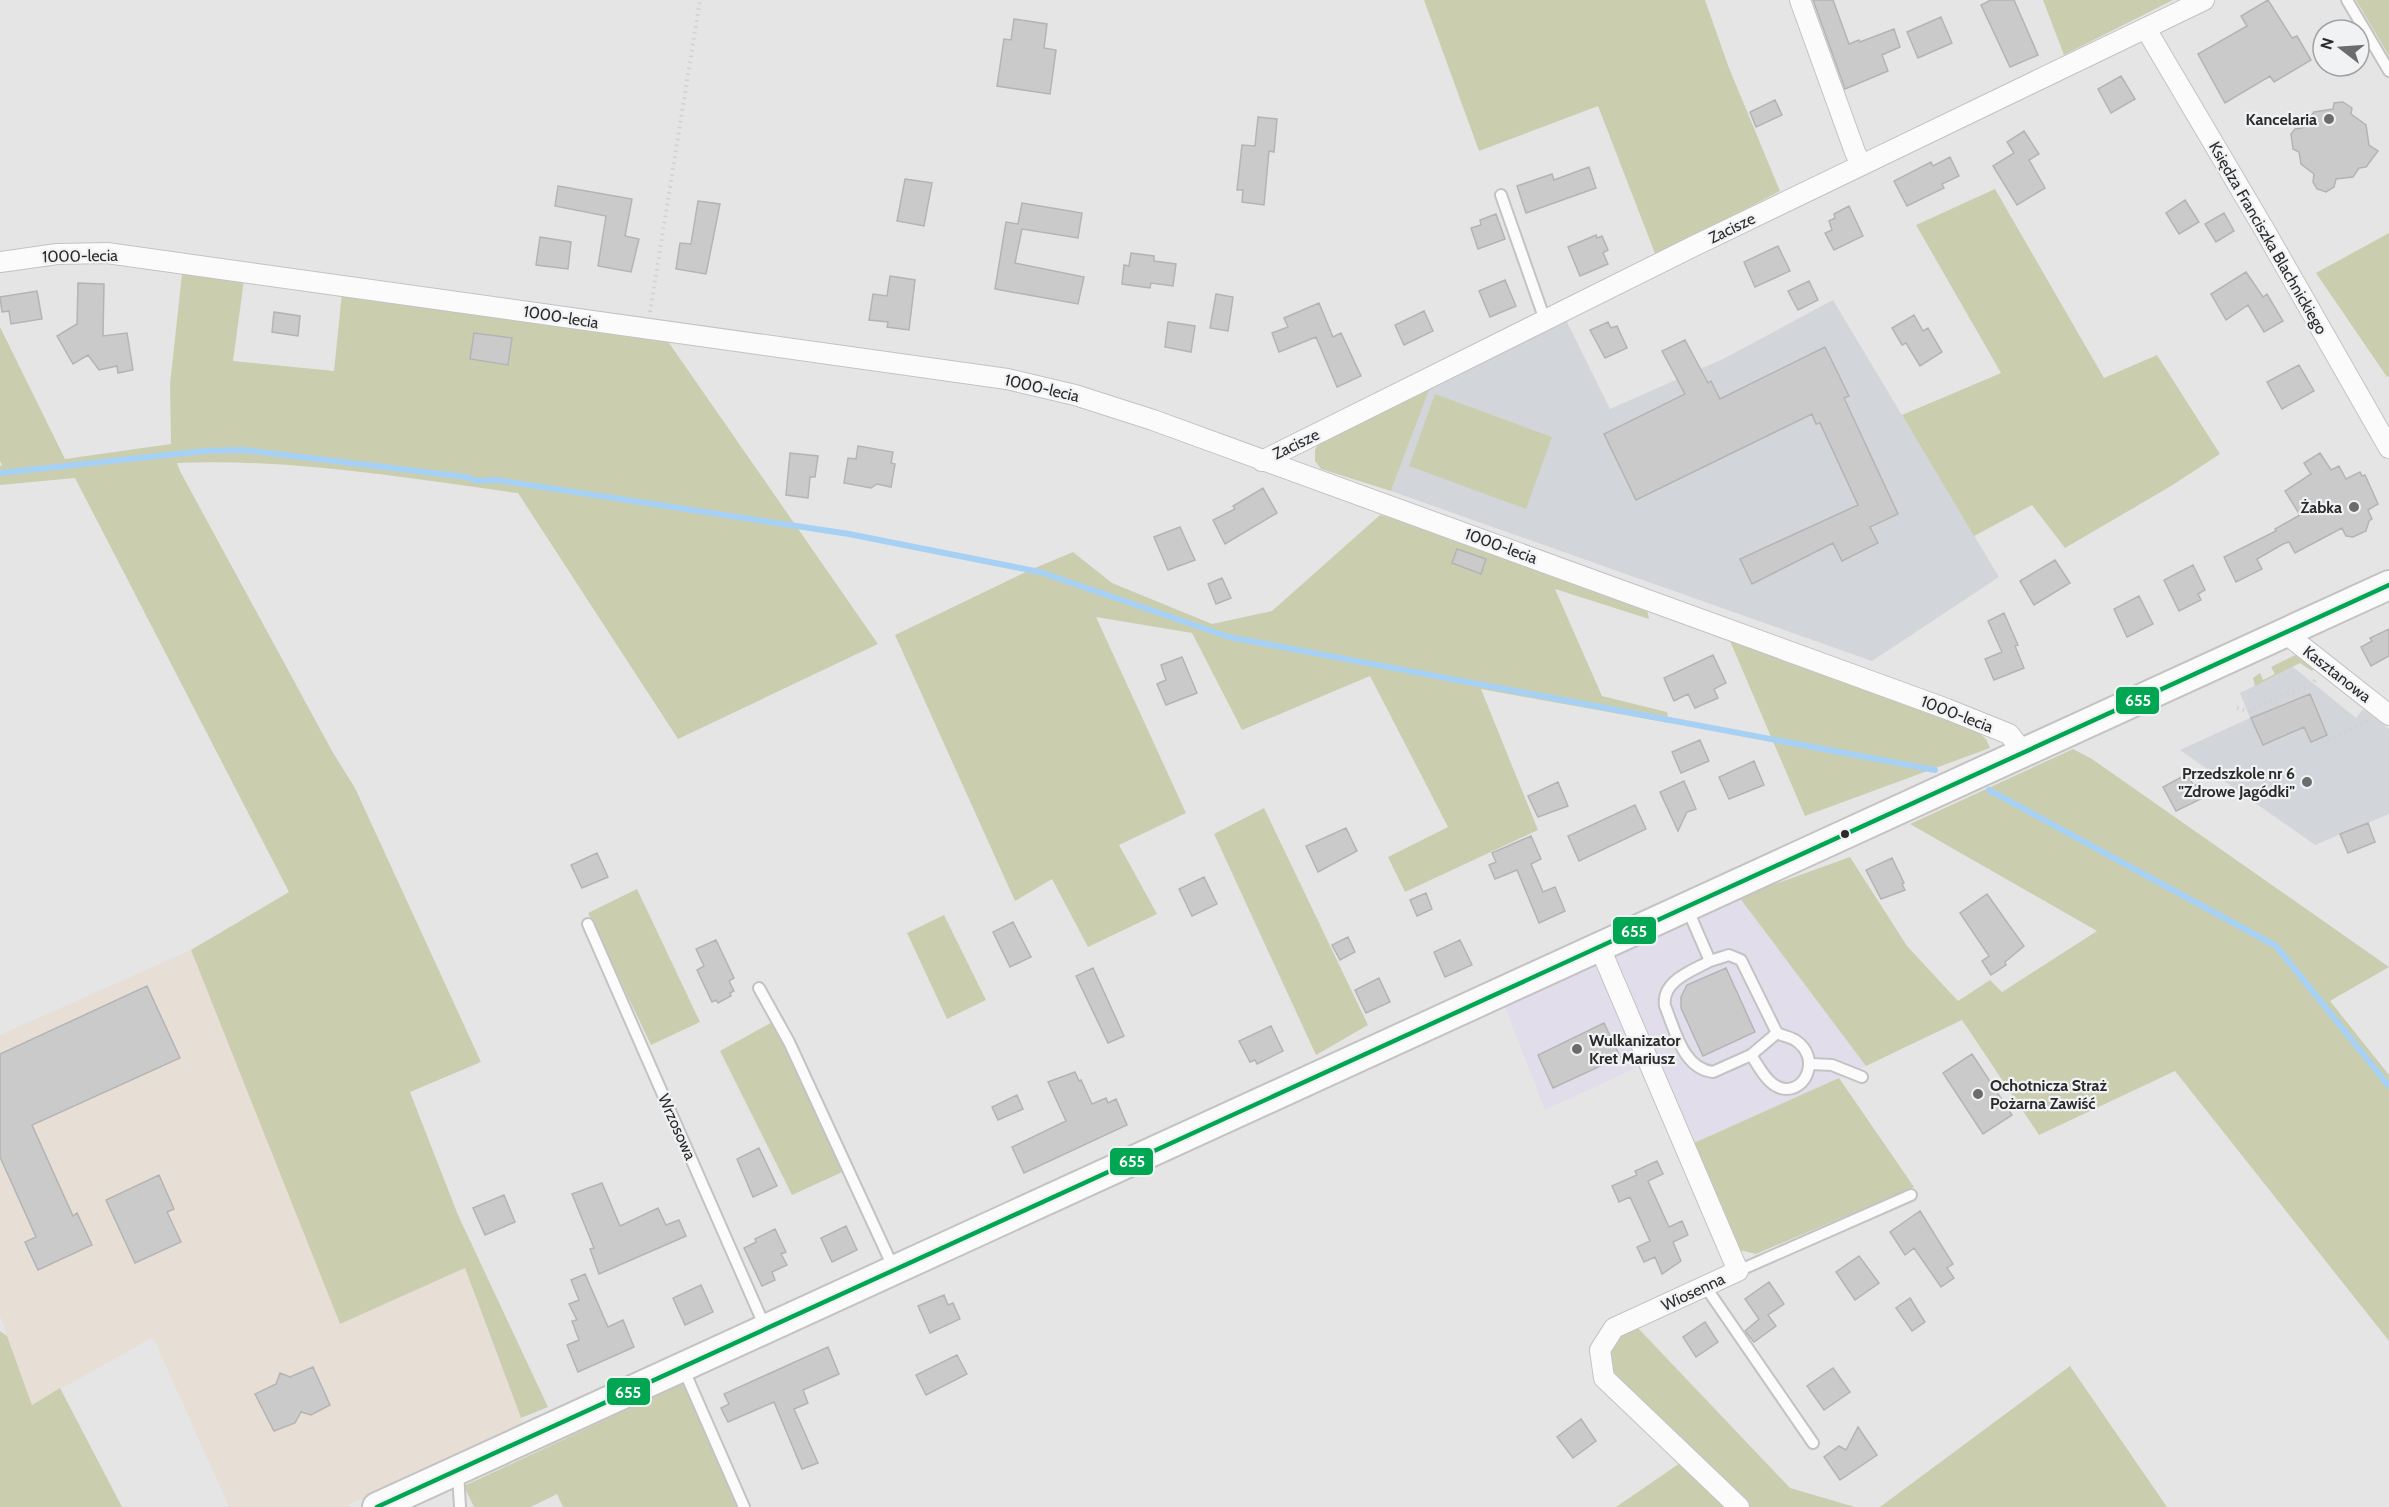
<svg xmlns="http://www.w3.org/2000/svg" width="2389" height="1507" font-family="Cabin,sans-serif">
<rect width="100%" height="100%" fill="#e5e5e6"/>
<path fill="#e1ddea" d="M1739,897L1866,1066L1694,1143L1610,957Z
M1598,961L1642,1065L1545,1110L1505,1007Z"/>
<path fill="#e7ded5" d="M191,950L340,1324L465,1268L525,1430L349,1504V1507H229L153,1337L32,1405L0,1316V1035Z"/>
<path fill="#d2d5da" d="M1833,300L1999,577L1872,661L1391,491L1431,385L1566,320L1610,409L1723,359Z
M2293,667L2356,718L2363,709L2389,729V814L2315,845L2180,750L2250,718L2240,693Z"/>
<path fill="#cbceae" d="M1424,0H1705L1729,68L1780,191L1656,256L1598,106L1479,151Z
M2043,0H2173L2064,55Z
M2356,0H2389V56Z
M1995,189L2104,378L2157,355L2220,454L2171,486L2065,548L2032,505L1974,536L1902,415L2001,373L1916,225Z
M2389,233V376L2387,377L2316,273Z
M182,274L244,280L233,361L334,371L342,293L667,340L878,644L678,739L518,493C406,478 290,458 177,463L180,471L332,751L355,788L481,1062L410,1092L458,1215L548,1407L521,1418L465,1268L340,1324L191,950L289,892L75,478L0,485V466L2,465L0,461V327L65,459L171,444L170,384Z
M1431,385L1391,491L1321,469L1315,461V450L1322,437Z
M1435,394L1552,437L1526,509L1409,466Z
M1380,515L1414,522L1647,609L1649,619L1555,589L1602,696L1667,712L1669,723L1481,689L1538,830L1405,892L1388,857L1448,827L1370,676L1242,730L1192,633L1096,617L1186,813L1119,845L1157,914L1088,947L1052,879L1015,901L895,635L1028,571L1073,552L1112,583L1212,624L1272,611Z
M1727,634L1973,728L1986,739L1990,748L1805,816Z
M2295,655L2315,668L2312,671L2300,663L2255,686L2253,678L2260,673L2263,680L2275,674L2271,667Z
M2073,749L2092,759L2389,967L2330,1001L2389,1075V1341L2175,1071L2039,1135L1962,1020L1866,1066L1739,897L1850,857L1907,946L1958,1001L1990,980L2002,992L2097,931L1910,824Z
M1264,808L1368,1025L1316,1055L1214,834Z
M637,889L700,1022L651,1045L588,913Z
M944,915L986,1000L947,1019L907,933Z
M783,1016L849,1169L792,1195L720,1051Z
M1839,1078L1914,1187L1756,1254L1739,1250L1694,1143Z
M1637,1327L1790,1488L1855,1507H1745L1609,1376L1604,1356L1619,1336Z
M0,1331L7,1336L32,1405L60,1388L122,1507H0Z
M2070,1366L2167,1507H1880Z
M684,1383L741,1507H563L557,1494L531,1507H474L464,1486Z
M1683,1461L1730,1507H1616Z"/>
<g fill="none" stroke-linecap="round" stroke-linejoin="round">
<path stroke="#a7d1f4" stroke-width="6" d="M0,473L204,451L243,450L467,477L477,481L496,480L849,534L1040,572L1229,637L1935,770
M1989,790L2276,946L2389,1086"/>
</g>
<path fill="#cacaca" stroke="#b4b4b4" stroke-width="1.5" d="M1813,0H1833L1849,44L1859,40L1860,42L1894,29L1900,47L1882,55L1888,71L1845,89Z
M1991,0H2014L2038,55L2010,67L1981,5Z
M2268,0L2292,38L2297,36L2311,60L2274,82L2270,76L2225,103L2198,54L2247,26L2241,16Z
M1941,17L1952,43L1918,58L1907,32Z
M1014,19L1047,24L1044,48L1056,50L1050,94L997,86L1004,39L1011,40Z
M2121,76L2135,99L2111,113L2098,89Z
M1775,100L1782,115L1756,127L1750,112Z
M2343,102L2352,108L2351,114L2366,125L2369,145L2378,151L2366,167L2359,168L2353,177L2336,179L2334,187L2326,192L2317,189L2313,182L2314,174L2301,164L2299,152L2293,149L2291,134L2295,129L2302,128L2314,112L2333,109L2334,103Z
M1258,117L1277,119L1274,152L1269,151L1264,205L1242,202L1243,190H1237L1242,145L1255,146Z
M2024,131L2039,154L2029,160L2045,188L2017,205L1993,166L2014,153L2007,142Z
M1950,157L1959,176L1942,184L1944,188L1907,206L1894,181L1931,162L1933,166Z
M1589,167L1596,188L1526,213L1517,186L1552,174L1554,180Z
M905,179L932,183L924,226L897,221Z
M558,186L632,199L625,236L639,239L631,272L598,266L606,216L555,206Z
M2185,200L2199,222L2179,234L2166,213Z
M698,201L720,204L706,274L676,269L680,243L691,244Z
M1022,203L1082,213L1078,238L1022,229L1015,263L1084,277L1078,304L995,289L1006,222L1018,224Z
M1849,206L1863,236L1834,250L1825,233L1832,230L1829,221L1835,218L1834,214Z
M2224,213L2234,231L2216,242L2205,224Z
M1496,214L1505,239L1478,249L1471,228L1481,225L1480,220Z
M1596,235L1597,238L1602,236L1608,250L1603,253L1608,264L1580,276L1568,247Z
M540,237L571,242L568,269L536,265Z
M1778,246L1790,271L1755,287L1744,262Z
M1131,253L1154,256V261L1176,264L1173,286L1151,283L1150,288L1122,284L1124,265L1129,266Z
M2246,272L2263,297L2267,294L2283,321L2264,332L2248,305L2226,320L2211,294Z
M890,276L915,280L909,330L887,327L888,322L869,320L873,294L887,296Z
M1505,280L1516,306L1490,317L1479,291Z
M1809,281L1818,300L1798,310L1788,291Z
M78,283L104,284L103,336L127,333L133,370L118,373L117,366L99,370L88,355L73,364L57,336L77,324Z
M37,291L42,319L11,324L9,311L2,312L0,297Z
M1216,294L1233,297L1228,331L1210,328Z
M1319,303L1333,337L1341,333L1361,376L1337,387L1316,337L1279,352L1272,333L1288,327L1284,318Z
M1424,311L1433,331L1404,345L1395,325Z
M274,312L300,316L298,336L272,332Z
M1914,315L1923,331L1928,328L1942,352L1920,366L1906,343L1902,345L1892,328Z
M1168,322L1195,326L1191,352L1165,347Z
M1608,322L1611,328L1617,326L1627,348L1605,358L1590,330Z
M474,333L512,338L508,365L470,359Z
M1685,340L1708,383L1711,381L1720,399L1825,347L1849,396L1844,398L1898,514L1870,527L1878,543L1842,561L1833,543L1752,584L1740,559L1858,505L1820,423L1816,424L1812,414L1636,500L1604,434L1685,394L1662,351Z
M2299,365L2314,391L2282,409L2267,382Z
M858,446L893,452L891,463L895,464L891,487L877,484L871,488L844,483L848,458L856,459Z
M790,453L818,456L815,477H810L808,498L786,495Z
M2320,453L2331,470L2339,466L2346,479L2360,472L2362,476L2365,475L2378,504L2368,510L2372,519L2369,521L2366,531L2353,537L2346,536L2342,528L2295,553L2289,542L2283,544L2257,559L2262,569L2236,582L2224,557L2276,531L2275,529L2300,515L2285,491L2311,474L2304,463Z
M1263,488L1277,513L1225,544L1213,520L1235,509L1233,506Z
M1180,527L1195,560L1168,570L1154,537Z
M1457,549L1486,559L1481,574L1452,563Z
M2055,560L2070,583L2034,605L2020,581Z
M2193,565L2205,590L2198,594L2201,600L2179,611L2164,580Z
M1222,578L1231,598L1216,604L1208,584Z
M2139,596L2153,624L2127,637L2114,609Z
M2004,613L2018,645L2015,646L2024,668L1994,680L1985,659L2002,652L1988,621Z
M2389,629V656L2371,666L2361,647L2372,641L2370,638Z
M1713,655L1726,683L1714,689L1718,698L1695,708L1688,694L1674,701L1664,678Z
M1182,657L1197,693L1166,705L1157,684L1166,680L1161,665Z
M2310,694L2327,735L2311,742L2304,727L2263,745L2251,718Z
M1700,740L1709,761L1681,773L1672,752Z
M1754,761L1764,785L1729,799L1719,777Z
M2187,774L2194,786L2199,783L2205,797L2176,811L2163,787Z
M1684,781L1696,809L1687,812L1678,831L1660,792Z
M1558,782L1568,806L1538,817L1528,796Z
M1635,805L1646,829L1579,861L1568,836Z
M2368,823L2375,842L2348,853L2340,834Z
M1346,828L1357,851L1318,872L1306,846Z
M1531,836L1541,859L1531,864L1543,892L1555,887L1565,911L1539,923L1517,870L1495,879L1489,865L1496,862L1492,853Z
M597,853L608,877L582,888L571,865Z
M1892,858L1904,883L1902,884L1905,890L1881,899L1866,870Z
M1204,877L1217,904L1192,916L1179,889Z
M1426,893L1432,909L1417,916L1410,900Z
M1987,894L2024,946L2005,962L2006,965L1991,975L1982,961L1989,956L1960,913Z
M1013,922L1031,957L1010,967L993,932Z
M1348,937L1355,952L1340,960L1332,945Z
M716,940L734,978L729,981L734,991L730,993L731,996L718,1003L716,1000L712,1002L697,970L704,966L696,949Z
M1460,940L1472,965L1445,977L1434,952Z
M1093,968L1124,1036L1108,1043L1076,976Z
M1726,968L1755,1032L1703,1056L1681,1008V997L1687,985Z
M1379,978L1390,1002L1366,1013L1355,990Z
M147,986L180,1058L32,1125L73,1216L77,1213L92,1245L38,1270L25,1242L36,1237L0,1157V1054Z
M1604,1023L1620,1057L1553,1088L1538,1055Z
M1271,1026L1283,1051L1257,1064L1255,1060L1250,1062L1239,1041Z
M1972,1054L2012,1115L1983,1134L1943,1073Z
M1075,1072L1079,1081L1081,1080L1092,1104L1106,1098L1108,1103L1116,1099L1127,1125L1024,1173L1012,1147L1066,1121L1048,1082Z
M1017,1095L1023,1109L998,1120L992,1107Z
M759,1148L777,1186L753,1197L737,1159Z
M1657,1161L1663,1174L1648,1181L1669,1227L1682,1221L1688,1235L1673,1242L1681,1261L1662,1274L1655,1257L1644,1262L1637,1247L1650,1241L1630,1197L1619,1202L1612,1186L1637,1175L1635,1171Z
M159,1175L174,1209L167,1212L181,1242L135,1263L106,1200Z
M602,1183L620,1226L658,1208L666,1225L679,1220L686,1236L599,1274L590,1249L594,1248L572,1194Z
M504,1195L515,1222L485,1235L473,1208Z
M1920,1211L1953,1264L1947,1268L1954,1278L1941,1287L1914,1248L1905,1255L1890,1232Z
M846,1226L857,1250L832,1262L821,1238Z
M775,1229L786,1252L781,1254L787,1265L772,1272L775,1280L762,1286L744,1248L756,1242L755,1239Z
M1859,1256L1879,1283L1855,1300L1836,1272Z
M585,1274L608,1327L623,1320L634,1347L578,1372L567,1345L579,1340L572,1321L577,1320L569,1304L579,1300L571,1280Z
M1769,1282L1784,1304L1768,1315L1776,1326L1754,1342L1745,1331L1759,1319L1745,1299Z
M701,1285L713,1312L685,1325L673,1298Z
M944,1295L948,1305L953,1303L960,1319L930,1333L918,1306Z
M1910,1298L1925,1322L1912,1331L1896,1308Z
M1705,1322L1718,1342L1696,1357L1683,1337Z
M828,1347L839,1374L803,1390L808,1403L794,1409L818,1463L802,1469L774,1402L728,1422L721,1408L729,1404L724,1394Z
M957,1355L967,1374L926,1395L916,1375Z
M313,1367L330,1405L311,1415L301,1412L295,1423L274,1431L255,1394L276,1384L280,1373L290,1377Z
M1833,1368L1850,1392L1824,1410L1807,1386Z
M1581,1419L1596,1441L1573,1458L1557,1437Z
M1858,1427L1877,1455L1840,1480L1824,1457L1839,1446L1846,1450Z"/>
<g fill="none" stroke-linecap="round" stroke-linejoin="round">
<defs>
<path id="service" d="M2347,0L2389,71
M1501,195L1545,320
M1687,908L1710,961L1729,955L1741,960L1777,1033C1783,1036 1790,1037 1795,1040C1824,1059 1803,1098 1778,1087C1766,1082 1758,1065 1751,1055L1777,1033
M588,924L765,1327
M1710,961C1692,971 1661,981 1665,1006C1675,1030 1683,1069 1713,1072L1751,1055
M759,988L789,1042L894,1269
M1811,1064L1832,1065L1862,1077
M1738,1271L1911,1195
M1705,1286L1813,1443
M683,1368L744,1507
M458,1471L460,1507"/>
<path id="minor" d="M1800,0L1855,152L1861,165
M2146,29L2264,229L2389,448
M0,262L57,254L107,253L1007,379L1075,395L1153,420L1947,709L2009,734L2024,753
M1262,461L1696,245L2204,0
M2285,633L2389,715
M1600,948L1738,1271L1614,1328L1600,1350L1604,1378L1739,1507"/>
<path id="secondary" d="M377,1507L2389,585"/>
</defs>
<use href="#service" stroke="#c3c3c4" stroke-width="14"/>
<use href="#minor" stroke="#c3c3c4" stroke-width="22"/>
<use href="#secondary" stroke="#c3c3c4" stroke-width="32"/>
<path stroke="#d0d1d1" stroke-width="4" stroke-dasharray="1.5 4.5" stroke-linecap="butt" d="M650,312L700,0
M2237,708L2248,711L2312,684L2315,680
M2317,744L2369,721"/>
<use href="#service" stroke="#fbfbfb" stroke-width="10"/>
<use href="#minor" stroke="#fbfbfb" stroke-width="20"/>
<use href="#secondary" stroke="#fbfbfb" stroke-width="28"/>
<defs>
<path id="bus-1" d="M377,1507L2389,585"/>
</defs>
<use href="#bus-1" stroke="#f1f2f4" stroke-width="9"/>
<use href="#bus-1" stroke="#00a651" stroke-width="4.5"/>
</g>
<g fill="#6c6c6d" stroke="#f1f2f4" stroke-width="2">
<circle cx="2329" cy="119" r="6"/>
<circle cx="2354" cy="507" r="6"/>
<circle cx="2307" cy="782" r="6"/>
<circle cx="1577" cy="1049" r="6"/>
<circle cx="1978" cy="1094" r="6"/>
</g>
<circle fill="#2b2b2c" stroke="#f1f2f4" stroke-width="2" cx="1845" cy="834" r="5"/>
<g text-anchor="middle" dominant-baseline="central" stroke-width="4.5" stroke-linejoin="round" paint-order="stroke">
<g font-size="16" font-weight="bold" fill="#2b2b2c" stroke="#f1f2f4" text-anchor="end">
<text x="2317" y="119">Kancelaria</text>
<text x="2342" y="507">Żabka</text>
<text x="2295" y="773">Przedszkole nr 6<tspan x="2295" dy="18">"Zdrowe Jagódki"</tspan></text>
<text x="1589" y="1040" text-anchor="start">Wulkanizator<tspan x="1589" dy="18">Kret Mariusz</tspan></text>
<text x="1990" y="1085" text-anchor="start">Ochotnicza Straż<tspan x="1990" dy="18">Pożarna Zawiść</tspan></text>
</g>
<g font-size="16" fill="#2b2b2c" stroke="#f1f2f4">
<text transform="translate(1732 228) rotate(-26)">Zacisze</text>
<text transform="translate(2268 238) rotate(60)">Księdza Franciszka Blachnickiego</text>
<text transform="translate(80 256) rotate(-1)">1000-lecia</text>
<text transform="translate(561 317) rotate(9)">1000-lecia</text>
<text transform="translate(1042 388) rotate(13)">1000-lecia</text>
<text transform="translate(1296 444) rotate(-26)">Zacisze</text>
<text transform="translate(1501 546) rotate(20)">1000-lecia</text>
<text transform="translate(2337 674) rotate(38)">Kasztanowa</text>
<text transform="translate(1957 714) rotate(21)">1000-lecia</text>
<text transform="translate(677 1127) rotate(66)">Wrzosowa</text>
<text transform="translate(1693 1292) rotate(-25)">Wiosenna</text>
</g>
</g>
<g stroke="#f1f2f4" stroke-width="2">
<rect x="2115" y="686" width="45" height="29" rx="6" fill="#00a651"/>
<rect x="1612" y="916" width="45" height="29" rx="6" fill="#00a651"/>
<rect x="1109" y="1147" width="45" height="29" rx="6" fill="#00a651"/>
<rect x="606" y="1377" width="45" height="29" rx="6" fill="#00a651"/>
</g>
<g font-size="16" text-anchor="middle" font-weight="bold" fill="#fff">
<text x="2138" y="706">655</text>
<text x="1634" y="937">655</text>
<text x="1132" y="1167">655</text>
<text x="628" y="1398">655</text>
</g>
<g transform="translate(2341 48) rotate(287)"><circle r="28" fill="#f1f2f4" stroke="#a2a2a4" stroke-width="1.5"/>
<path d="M0-4.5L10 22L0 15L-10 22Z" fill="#6c6c6d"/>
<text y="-9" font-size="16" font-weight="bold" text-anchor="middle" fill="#2b2b2c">N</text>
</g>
</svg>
